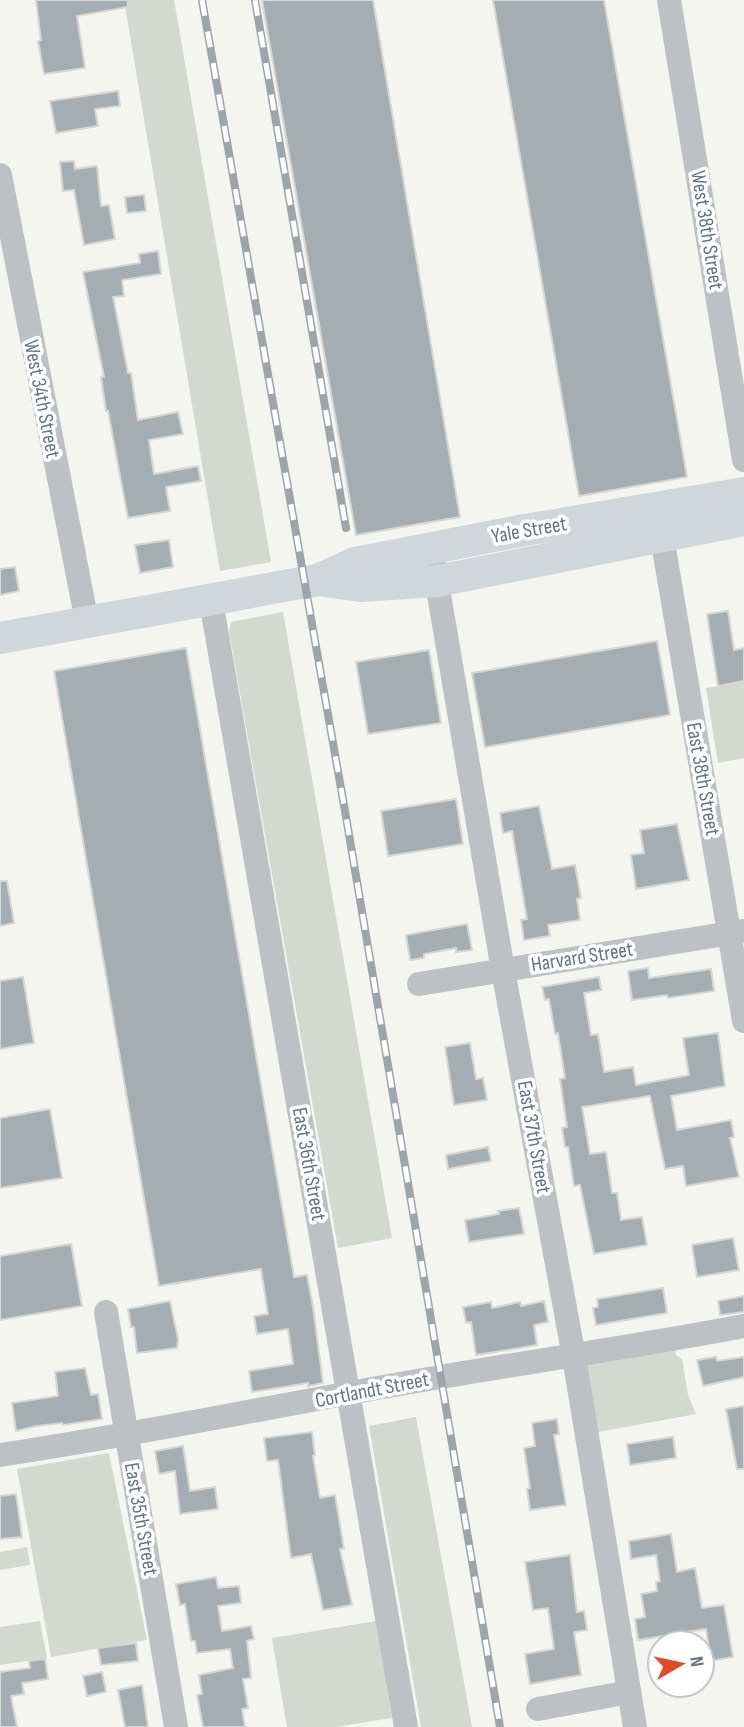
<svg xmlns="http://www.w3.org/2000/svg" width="744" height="1727" viewBox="0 0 744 1727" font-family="'Sofia Sans Condensed',sans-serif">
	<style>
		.green { fill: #d4d9d0 }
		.building { fill: #a4adb2; stroke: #d6d6d3; stroke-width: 2 }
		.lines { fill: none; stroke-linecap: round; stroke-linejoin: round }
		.minor { stroke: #bdc1c4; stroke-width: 24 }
		.major { stroke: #d1d6da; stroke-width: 32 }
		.rail-casing { stroke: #9ea5aa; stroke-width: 8 }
		.rail { stroke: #fff; stroke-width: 5; stroke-dasharray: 16; stroke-linecap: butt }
		.labels { text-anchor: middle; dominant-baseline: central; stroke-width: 7; stroke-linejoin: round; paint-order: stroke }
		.street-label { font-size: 21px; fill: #647581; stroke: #fff }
	</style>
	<rect width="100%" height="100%" fill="#f4f4f0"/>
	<path class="green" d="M124,0H174L271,562L220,571Z
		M283,612L392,1238L338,1248L229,631L231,622Z
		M744,682V758L718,763L706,688Z
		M675,1347L676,1355L682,1359L688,1395L696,1414L593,1433L587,1363Z
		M416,1417L472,1727H421L369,1426Z
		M109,1453L147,1640L51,1657L17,1469Z
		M27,1547L30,1565L0,1570V1552Z
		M40,1621L47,1658L0,1665V1627Z
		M376,1621L392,1718L336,1727H287L272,1638Z"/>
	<path class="building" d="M36,0H128V7L77,16L85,68L44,74L38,41L41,40Z
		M262,0H373L460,517L356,535Z
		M493,0H604L687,477L579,496Z
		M118,91L120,106L95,109L98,126L56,133L50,101Z
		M74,161L75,169L97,166L101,206L109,205L115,239L84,245L74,190L63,191L60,162Z
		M144,195L146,211L127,213L125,197Z
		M158,251L161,274L122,280L124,296L113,297L128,373H131L138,420L178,412L183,434L149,440L154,474L198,466L201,481L166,487L170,511L128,518L108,411H106L101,377H104L83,272L140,263L139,254Z
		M169,540L173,567L140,573L135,545Z
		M15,567L19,591L0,595V569Z
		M728,611L734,650L744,648V681L718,686L707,614Z
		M657,641L670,715L485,747L472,673Z
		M186,648L294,1277L307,1275L313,1307L323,1383L308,1386V1383L252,1392L249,1371L293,1364L288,1329L257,1334L254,1316L268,1314L261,1269L159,1286L54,671Z
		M429,650L441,723L368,734L356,662Z
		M456,799L463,844L388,856L381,811Z
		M539,806L552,869L575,865L581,898L577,899L580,920L548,925L550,936L524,940L521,920L527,919L512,831L503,833L500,813Z
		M677,824L689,880L636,889L631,855L644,853L640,830Z
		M0,881H7L14,923L0,926Z
		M467,924L472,950L456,952V948L424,954V958L410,960L406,935Z
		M648,968L649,978L711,969L714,991L668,998L667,995L632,1000L628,971Z
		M23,977L34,1043L0,1049V981Z
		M599,977L601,990L584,993L591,1035L598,1034L604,1072L633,1067L636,1085L689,1075L683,1038L718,1033L725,1086L671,1096L677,1130L731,1120L734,1137L730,1138L739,1177L686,1186L683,1166L665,1169L650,1096L582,1107L590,1154L606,1152L612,1193H617L621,1220L642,1217L647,1245L594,1254L580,1185L574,1186L568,1147H565L562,1128L567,1127L560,1079L565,1078L558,1033L555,1034L549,999L545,1000L542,987Z
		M470,1043L476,1079L483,1078L487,1100L454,1105L445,1047Z
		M50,1109L62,1178L0,1188V1118Z
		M488,1147L491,1161L448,1169L446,1155Z
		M519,1208L524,1234L469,1242L465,1220L499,1214L498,1211Z
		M733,1238L739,1270L697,1277L692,1245Z
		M71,1244L82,1306L0,1320V1256Z
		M663,1288L667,1313L596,1325L593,1308L598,1307L597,1299Z
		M744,1296V1312L720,1315L718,1301Z
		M170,1301L178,1339L177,1348L137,1353L134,1327H131L128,1309Z
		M544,1301L548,1322L534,1325L537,1345L476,1355L471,1322L466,1323L463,1307L491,1302L492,1308L520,1302L521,1306Z
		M716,1357L717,1361L744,1357V1377L703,1386L697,1360Z
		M85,1368L91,1395L98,1394L102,1419L63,1425L62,1423L36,1426L16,1431L12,1403L58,1396L55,1372Z
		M744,1406V1469H737L726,1409Z
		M557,1419L559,1434L554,1435L566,1505L530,1510L527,1489L530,1488L524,1448L535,1446L532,1423Z
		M312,1432L315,1455L313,1456L320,1498L335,1495L344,1549H340L352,1605L323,1610L311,1554L291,1558L278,1460L267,1461L264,1438Z
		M673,1437L676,1458L630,1465L627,1444Z
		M183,1446L190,1491L215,1487L218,1509L180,1514L175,1471L159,1474L155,1451Z
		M16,1494L22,1537L0,1539V1496Z
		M671,1534L677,1572L695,1568L702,1608L724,1605L733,1657L711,1661L706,1629L638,1640L635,1619L645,1617L641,1594L657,1591L656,1582L660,1581L656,1555L631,1559L629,1541Z
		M570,1555L577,1612L584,1611L587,1630L574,1632L581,1675L530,1684L525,1654L554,1649L548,1608L533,1610L525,1562Z
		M216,1577L218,1588L239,1586L241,1603L218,1606L222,1631L251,1626L254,1639L247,1641L251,1678L243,1679L248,1708L242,1709L245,1727H203L197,1695L202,1694L199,1675L233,1668L230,1649L197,1653L195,1641H191L185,1604L180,1605L176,1584Z
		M136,1643L138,1661L101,1665L98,1648Z
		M45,1659L48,1679L22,1683L24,1694L11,1696L17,1727H0V1672L30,1668L29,1661Z
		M102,1672L106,1692L87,1696L83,1676Z
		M142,1685L148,1727H125L118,1690Z"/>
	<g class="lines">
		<path class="minor" d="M669,0L744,460
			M0,175L87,622
			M662,537L744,1021
			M431,548L503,970L574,1357L635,1727
			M211,601L406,1727
			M419,984L743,931
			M106,1312L176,1727
			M0,1455C147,1433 293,1402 440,1377C541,1360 643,1345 744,1326
			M538,1709L629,1692"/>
		<path class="major" d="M317,580L360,586L437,581L744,520
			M0,638L317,580L355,563L525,530L744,493"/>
		<defs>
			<path id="rail" d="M202,0L345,811L500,1727
				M255,0L346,528"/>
		</defs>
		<use href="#rail" class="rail-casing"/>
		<use href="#rail" class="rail"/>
	</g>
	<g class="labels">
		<g class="street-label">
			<text transform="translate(707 230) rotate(81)">West 38th Street</text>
			<text transform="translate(42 399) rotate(79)">West 34th Street</text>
			<text transform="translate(529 530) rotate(-10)">Yale Street</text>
			<text transform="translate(703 779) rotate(80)">East 38th Street</text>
			<text transform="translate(582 957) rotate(-9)">Harvard Street</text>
			<text transform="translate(534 1137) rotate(80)">East 37th Street</text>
			<text transform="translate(309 1164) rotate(80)">East 36th Street</text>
			<text transform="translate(372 1390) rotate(-11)">Cortlandt Street</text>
			<text transform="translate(141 1519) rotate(80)">East 35th Street</text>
		</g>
	</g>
	<g transform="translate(681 1664) rotate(81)"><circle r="33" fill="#ffffff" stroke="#c1c8cd" stroke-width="2"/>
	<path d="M0-5L12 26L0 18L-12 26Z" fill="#de4b27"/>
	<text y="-10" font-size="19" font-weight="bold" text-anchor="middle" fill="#647581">N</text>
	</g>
</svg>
